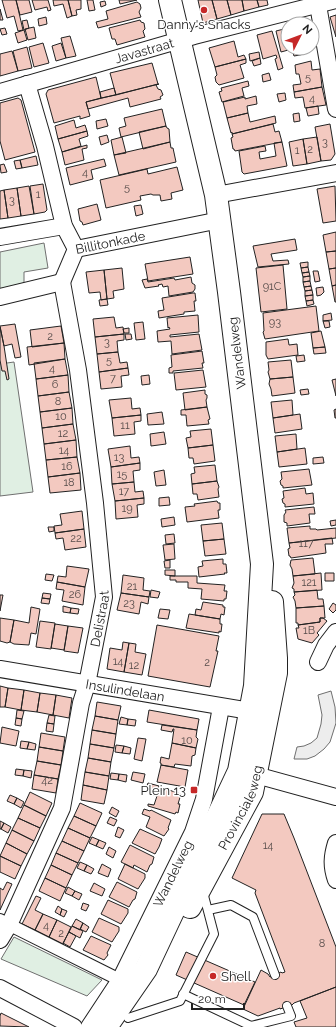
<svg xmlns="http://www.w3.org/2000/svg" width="336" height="1027" viewBox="0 0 336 1027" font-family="Raleway,sans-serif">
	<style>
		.green { fill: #e0efe3; stroke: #6f6f6f }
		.parking { fill: #ededed; stroke: #6f6f6f }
		.building { fill: #f3c9c0; stroke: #222 }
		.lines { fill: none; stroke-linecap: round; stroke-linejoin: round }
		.service-casing { stroke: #222; stroke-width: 10 }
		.pedestrian-casing { stroke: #222; stroke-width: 14 }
		.minor-casing { stroke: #222; stroke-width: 18 }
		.primary-casing { stroke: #222; stroke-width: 24 }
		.service { stroke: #fff; stroke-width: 8 }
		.pedestrian { stroke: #fff; stroke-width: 12 }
		.minor { stroke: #fff; stroke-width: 16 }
		.primary { stroke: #fff; stroke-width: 22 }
		.poi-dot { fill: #c62828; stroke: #fff; stroke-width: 1.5 }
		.labels { text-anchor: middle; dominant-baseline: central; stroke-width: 3; stroke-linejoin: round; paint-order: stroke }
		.number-label { font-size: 11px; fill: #564c4a }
		.poi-label { font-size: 13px; fill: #222; stroke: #fff }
		.street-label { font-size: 13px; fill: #222; stroke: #fff }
	</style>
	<rect width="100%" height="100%" fill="#fff"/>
	<path class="green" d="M44,243L48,268L24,272V283L0,289V252Z
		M14,362L33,492L0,496V364Z
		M14,937L102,980L87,996L1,959Z"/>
	<path class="parking" d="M331,691L335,707L336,723L330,742L324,749L315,756L307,759H294L297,747L304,746L311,743L317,738L321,724L322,715L318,695Z"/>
	<path class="building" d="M2,0H16L23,30L18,31L14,16L7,18Z
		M16,0H29L32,12L20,15Z
		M32,0H48L51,10L48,11L47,7L35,10Z
		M53,0H68L72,16L67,18L63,4L54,6Z
		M68,0H81V9L76,10L77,15L72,16Z
		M87,0H93L95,10L89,11Z
		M119,0H137L120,4Z
		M198,0H212L217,19L203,23Z
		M212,0H227L231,15L217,19Z
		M227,0H242L244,11L231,15Z
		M242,0H257L259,7L244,11Z
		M257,0H267L268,5L259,7Z
		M105,1L106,5L101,7L100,2Z
		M137,2L140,4L141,8L139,12L141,17L98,28L96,22L108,19L106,11Z
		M0,9L3,20H0Z
		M336,15V37L330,17Z
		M46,17L47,24L39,26L38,19Z
		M27,20L29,28L24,30L22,21Z
		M140,20L141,22L144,23L145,29L143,31L145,37L117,45L115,39H112L109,28Z
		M34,27L36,38L28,40L25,29Z
		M5,28L7,34L2,35L0,29Z
		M288,28V48H299L300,55L294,56L292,49L281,52L276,31Z
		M312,28L316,42L312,44Z
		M24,30L27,40L18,43L15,33Z
		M272,31L283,68L278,70L275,59L277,58L276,55L263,59L257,35Z
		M70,36L76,56L66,58L61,38Z
		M234,41L238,57L244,55L246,59L215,67L209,48Z
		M43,43L49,63L34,67L29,47Z
		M61,43L66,58L56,61L52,46Z
		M27,47L32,68L18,71L13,51Z
		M299,48H306L307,53L300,55Z
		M12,51L18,71L0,76V54Z
		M259,52L260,58L250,61L249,54Z
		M260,58L261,64L254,66L252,61Z
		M246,59V63L240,65L244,78L219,85L216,82L215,77L217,75L215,67Z
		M311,61L312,70L320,69L322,87L294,92L293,85L301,84L299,74H296L295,65Z
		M152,63L158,84L116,95L110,73Z
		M269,73L271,80L263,82L262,75Z
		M96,77L101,98L86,102L90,116L80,119V116L54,123L46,94L48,90Z
		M248,81L249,86L242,88L244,96L222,102L219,92L222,91L221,88Z
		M159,84L156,85L158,89L161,90L163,95L160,97L161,99L130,107L128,98L88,109L86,102Z
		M322,87L326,105L305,108L303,97L295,98L294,92Z
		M114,88L116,95L101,98L100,92Z
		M285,93L286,100L279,102L277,94Z
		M256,96L257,104L247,106L248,113L227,118L223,102L245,97V99Z
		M18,98L21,100L35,152L5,160L0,141V103Z
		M318,106L319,114L308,116L306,108Z
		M162,109L166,126L121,137L119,128L126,126L124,118Z
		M248,113L250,122L275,116L276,123L232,134V132L231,133L227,118Z
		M299,113L300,121L294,122L293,114Z
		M106,119L108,126L97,129L96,121Z
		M74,120L76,128L85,125L87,131L58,139L55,126Z
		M273,124L275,132L279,131L282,142L235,151L234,149H233L231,138L233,137L232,134Z
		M330,124L335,154L331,160L321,161L315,127Z
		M166,126L167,128L169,129L170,142L143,149L139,132Z
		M87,131L88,136L79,139L81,146L62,152L58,139Z
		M107,135L109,142L101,145L99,137Z
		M122,137L126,153L114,155L111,140Z
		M317,137L321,161L307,164L303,139Z
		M303,139L307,164L293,166L289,142Z
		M170,142L171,148H173L176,162L119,175L114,155Z
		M282,142L287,166L244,174L242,172L239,151L265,146L266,151L259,152L260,159L276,156L274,143Z
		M87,145V148L82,149L84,160L65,165L62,152Z
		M36,156L38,165L22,168L20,160Z
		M104,159L106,166L91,170L93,179L70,185L66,168Z
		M20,160L22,168L16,169L14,161Z
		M4,164L7,172L1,173L0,165Z
		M177,167L183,190L171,193L172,199L161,201L160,195H153L151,194L140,196L141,200L106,208L100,180L147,169L148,174Z
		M43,184L47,210L45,212L34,214L30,186Z
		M29,186L34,214L21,216L17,188Z
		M335,186L336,221L323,223L317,189Z
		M17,188L21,216L8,218L4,190Z
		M4,190L8,218L0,219V191Z
		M97,204L101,220L83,225L82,222L80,221L78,209Z
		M141,205L143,214L136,216L134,206Z
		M336,232V251L326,252L323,235Z
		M295,239L297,250L271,254L273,261L288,260L289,264L258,267L253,246Z
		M336,251V268L329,269L326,252Z
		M190,257L193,274L148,281L145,264Z
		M308,262V267L301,268L300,263Z
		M283,265L287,309L261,312L256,268Z
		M308,267L309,272L302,273L301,268Z
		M122,268L124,289L113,291L114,298L107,299L104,270Z
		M336,268V285L332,286L329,269Z
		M104,270L107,299L101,300L100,292L89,293L86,272Z
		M313,271H318L320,281L315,282Z
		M309,272L310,276L303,277L302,273Z
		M310,276V281L303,282V277Z
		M191,277L192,283L195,285V289L193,292L169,296L168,286L163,287L162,284L158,285L159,286L145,288L142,280L147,279L148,282L174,278L175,280Z
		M310,281L311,286L304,287L303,282Z
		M336,285V302H335L332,286Z
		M311,286L312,290L305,291L304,287Z
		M323,287L324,292L321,295L317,296L316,288Z
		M312,290L313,295L305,296V291Z
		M193,293H195L196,301H194L195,311L184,312V314L159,318L158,311L164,310L162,298Z
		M313,295V300L306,301L305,296Z
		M107,299L108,305L100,306L99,300Z
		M313,300L314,304L307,306L306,301Z
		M316,306L319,331L265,339L263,332L264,331L263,313Z
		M331,313L332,320L323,321V315Z
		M198,315L199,332L170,335V337L199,334L202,350L172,354L171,341L158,342L157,331L170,329L169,327L168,328L167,318Z
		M114,317L116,328L123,327L124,334L95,337L93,319Z
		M323,321H329L330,327L325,328Z
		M143,322L145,339L136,340L134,323Z
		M15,324L21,357L15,358L12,344L4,346L0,326Z
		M61,326L64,343L32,347L30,330Z
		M0,327L4,346L9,379L7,380L5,371H2L0,360Z
		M129,328V333H124L123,329Z
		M321,331L325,347L313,348L311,333Z
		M124,334V340L117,341L118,352L97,354L95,337Z
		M125,334H131L132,339L126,340Z
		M288,339L289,345L297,344L298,355L268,359L266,355V342Z
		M64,343L65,359L29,365L27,347Z
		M325,347L326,353L314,354L313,348Z
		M202,351L204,363H202L203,368L173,371V373H169V368L172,367L171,355Z
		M118,352L120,363L127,362L128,368L99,372L97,354Z
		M304,355L305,361L297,362L296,356Z
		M65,359L68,375L36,379L34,363Z
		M291,360L293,377L270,379L268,372L269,370L268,362Z
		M128,368L129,375L121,376L122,387L101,389L99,372Z
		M203,370L206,387L176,390L174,373Z
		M68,375L69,392L38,396L36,379Z
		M149,375L150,384L142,385L141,376Z
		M293,377L295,393L272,396L271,389L269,384L270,379Z
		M336,379V396L332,380Z
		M308,389L309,394L301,395L300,390Z
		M205,390V394L207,395V398L206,400L207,407L185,410L183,393Z
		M69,392L72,408L40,412L38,396Z
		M131,398L132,409L140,408L141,415L112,418L109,400Z
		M292,400L293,415L273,418L271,402Z
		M207,407L210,419L208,420L209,424L187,426L186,415H181V410Z
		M72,408L73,424L42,428L40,412Z
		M336,409V418H335L334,410Z
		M162,412L164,424L148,425L147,414Z
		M300,414L302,429L275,433L273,418Z
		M141,415V421L134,422L135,434L114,436L112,418Z
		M73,424L76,440L44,444L42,428Z
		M211,429L213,445L188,448L186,438L191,437L190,431Z
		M164,432L166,444L151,446L150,434Z
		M296,434L297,449L277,452L275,436Z
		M76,440L77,457L46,460L44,444Z
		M213,445L215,461L194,464L193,458H189L188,448Z
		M130,446L131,458L139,457L140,463L111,467L108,449Z
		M305,448L307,464L279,467L277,452Z
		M77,457L80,473L48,477L46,460Z
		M323,457L324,463L313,464V458Z
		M140,463V470L133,471L134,482L112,484L111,467Z
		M215,465L217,481L192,484L191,474L195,473L194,467Z
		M309,469L312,485L283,488V486L281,485L280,481L282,479L281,472Z
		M164,470L166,485L156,486L154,472Z
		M80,473L81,490L50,493L48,477Z
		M217,481L219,487L218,489L219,497L198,500L197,494H193L192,484Z
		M134,482L135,492L143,491L144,498L115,501L112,484Z
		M305,488L306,494L313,493L314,504L285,507V504L283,503L282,499L284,498L283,491Z
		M169,497L170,505L159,506V498Z
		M144,498V504L137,505L138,517L116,519L115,501Z
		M217,501L218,503H220V510H218L219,518L187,522L185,507L195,506L194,504Z
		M314,507L315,514H309L310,523L287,526V523L284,522V515L286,512L285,510Z
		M82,511L84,529L55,533L54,526L62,525L60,514Z
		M174,517L175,525L162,527L161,519Z
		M336,520V525L331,526L330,521Z
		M222,523L224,539L203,541L201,525Z
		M310,526V529H316L317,530L336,528V538L289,543L287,528Z
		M48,527H54V531L49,532Z
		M84,529L86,547L65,550L63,538L56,539L55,533Z
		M174,534L175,543L166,544L165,535Z
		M332,538L333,544H325L326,553L291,558L290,556H289L288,549L290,548L289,543Z
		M224,539L226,554L205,556L203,541Z
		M174,544L175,559L165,560L163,545Z
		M313,558L315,574L293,576L292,569L290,565L291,560Z
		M223,559V564H226L227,573H224L225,574L199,577L198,567L203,566L202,561Z
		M170,560V568H165L164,561Z
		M67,566L89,569L85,587L57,582L58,576L66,577Z
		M165,570H175V576L165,575Z
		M321,573L322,590L294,592V589L292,588L294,583L293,576Z
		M325,573H334V581H325Z
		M46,574L54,575L52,581L45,580Z
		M123,575L144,578L143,590L150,591L149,597L121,593Z
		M170,576H197V583L225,585L224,591H227L226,599H224V601L201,599L202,589L188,588V582H176V580H170Z
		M57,582L85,587L83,605L62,601L64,590L56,589Z
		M151,590L160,592L158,598L150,597Z
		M317,590L318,599H323L324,606L296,608L295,601L293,597L295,595L294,592Z
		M43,593L51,594L50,599L42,598Z
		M121,593L149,597L148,604L141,602L139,614L117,610Z
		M0,595H3L0,611Z
		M42,598L50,599L49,604L41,603Z
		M203,602L223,605V607H225L224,615L221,614L220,619L195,615L196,609L201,610Z
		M333,603L336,605V610L333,613L329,609Z
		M63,606L71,608L70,613L63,612Z
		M324,606L325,618H320V622L298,625V623H296V608Z
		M31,607L40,609L36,634L31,633L29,645L14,644L10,642L14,620L29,623Z
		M71,608L79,609L78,614L70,613Z
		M160,609L170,610L168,619L158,618Z
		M189,614L220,619V624H222L221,632L219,631V633L186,628Z
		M0,618L14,620L10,642L7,643L0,641Z
		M320,618H323L327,621L317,633L319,635L312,643L298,639L296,628H299L298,625L320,622Z
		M40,621L55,623L51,649L36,647Z
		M55,624L68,626L64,650L51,648Z
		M157,625L219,636L216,651H218L210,687L148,676Z
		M68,626L83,628L78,653L64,651Z
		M123,642L129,643L124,672L107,669L110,648L122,650Z
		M129,643L136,644L135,652L146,654L142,675L124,672Z
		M0,686L8,688L5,707H0Z
		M8,688L24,690L21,710L5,707Z
		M24,690L40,693L37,712L21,710Z
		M40,693L56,695L53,715L37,712Z
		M56,695L72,698L69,718L53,715Z
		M97,702L121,706L118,720L95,716Z
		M17,710L24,711L22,719L16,718Z
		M149,710L199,719L197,730L147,722Z
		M49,715L55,716L54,724L47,723Z
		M95,716L118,720L116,734L92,730Z
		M121,717L128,719L127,725L119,724Z
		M16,718L22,719L21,726L15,725Z
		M128,719L136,720L135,726L127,725Z
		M47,723L54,724L53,732L46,731Z
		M162,725L197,730L196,737L198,739L196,748L172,743L174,729H173L172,732L161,730Z
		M2,727L19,731L16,746L0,743Z
		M92,730L116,734L114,748L90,744Z
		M41,733L65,737L63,751L39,747Z
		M138,738L146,739L142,761L134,759Z
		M21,741L29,742L27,749L20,748Z
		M29,742L36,744L35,750L27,749Z
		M172,743L196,748L195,755L192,756L191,766L175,764L174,767L161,765V763H160L161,757L169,759Z
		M90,744L114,748L111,762L88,758Z
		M116,745L124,746L122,753L115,752Z
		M124,746L131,748L130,754L122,753Z
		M39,747L63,751L61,765L37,761Z
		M88,758L111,762L109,776L85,772Z
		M37,761L61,765L58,779L34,775Z
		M161,765L188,770L185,787L157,782Z
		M16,769L24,770L23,776L15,775Z
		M24,770L32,771L31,778L23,776Z
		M85,772L109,776L107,790L83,785Z
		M133,772L145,774L143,783L131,780Z
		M111,773L119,774L118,780L110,779Z
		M119,774L127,775L126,782L118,780Z
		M34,775L58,779L56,793L32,789Z
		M148,783L159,786L158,789L165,791L166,789L181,794L178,804H180L178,813L176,812L175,814L148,806V804L154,805L157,796L149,794L150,789L146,788Z
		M83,785L107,790L104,804L81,800Z
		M30,792L52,803L46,816L24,805Z
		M10,795L17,798L14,804L7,801Z
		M17,798L24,802L21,808L14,804Z
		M80,803L102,813L96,826L74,816Z
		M24,805L46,816L40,828L18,818Z
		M112,807L119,811L116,817L109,813Z
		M144,809L150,811L151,810L171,820L168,828L169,829L164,836L146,827L150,817L142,814Z
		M262,814H284L294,838L336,947V987L294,1003L292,1005L280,1009V1008L258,1016L243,1009L261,970L268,974L270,977L281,972L282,973L285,972L255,893L256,890L232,878Z
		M74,816L96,826L90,838L68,828Z
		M110,817L117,820L114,826L107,823Z
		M18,818L40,828L34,841L12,830Z
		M0,821L4,823L1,829H0Z
		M4,823L11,827L8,833L1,829Z
		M118,827L124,830L120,838L115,836Z
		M68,828L90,838L84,851L62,841Z
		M140,829L162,839L159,847L155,854L132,843Z
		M12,830L34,841L27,854L6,843Z
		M92,837L99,840L96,846L89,843Z
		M99,840L106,843L103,849L96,846Z
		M62,841L84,851L78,863L56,853Z
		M6,843L27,854L21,866L0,856Z
		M130,845L154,857L152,864L150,865L147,872L134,865L133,868L121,862Z
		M109,847L116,851L113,858L106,854Z
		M56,853L78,863L72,875L51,865Z
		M0,856L21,866L15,879L0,872Z
		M80,862L87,865L84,871L77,868Z
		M102,864L111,869L108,877L98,873Z
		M125,864L145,874V878L138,889L118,879Z
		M51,865L72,875L66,888L45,878Z
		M87,865L94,869L91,874L84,871Z
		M45,878L66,888L60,901L39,891Z
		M7,882L12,884L0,910V888L3,890Z
		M117,882L137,892L135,899L133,900L129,907L109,897Z
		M94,883L105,889L102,896L90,891Z
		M68,887L75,891L72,896L65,893Z
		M75,891L82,894L79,900L72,896Z
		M36,896L41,898L35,910L43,914L35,930L22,924Z
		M108,900L128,909V913L121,924L101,914Z
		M83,903L89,905L86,911L81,909Z
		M58,906L62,909L60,915L55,912Z
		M62,909L67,911L64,917L60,915Z
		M43,914L57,920L49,937L35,930Z
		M99,918L119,927V931L112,942L92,932Z
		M76,919L83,923L80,930L72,926Z
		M57,920L71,927L63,944L49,937Z
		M83,923L89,927L86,932L80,929Z
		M72,926L83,931L80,938L69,932Z
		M69,932L76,936L70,947L63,943Z
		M91,936L111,945L107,953L108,955L104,960L83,950Z
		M186,952L255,982L244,1005L176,975Z
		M336,987V1027H296L294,1022L307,1018L300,1001Z
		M1,1013L29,1027L0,1026V1016Z"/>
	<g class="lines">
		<defs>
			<path id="service" d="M208,910L231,905L253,917L275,975
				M183,994L251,1026L291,1016L287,1006
				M128,1018L180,1001L214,934L203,892"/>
			<path id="pedestrian" d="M0,920L120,980"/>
			<g id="minor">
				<path d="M318,5L336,109"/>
				<path d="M27,84L45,146L64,226L76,249"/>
				<path id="s1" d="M0,92L194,36L336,0"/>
				<path d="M216,195L336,173"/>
				<path d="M0,237L64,226"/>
				<path id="s2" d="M76,249L220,220"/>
				<path d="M62,282L76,249"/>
				<path d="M0,297L62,282"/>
				<path d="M318,662L326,645L336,632"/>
				<path id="s3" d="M0,669L250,711"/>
				<path d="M245,772L336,797"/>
				<path d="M336,843C332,856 331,866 336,880"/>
				<path id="s4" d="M0,940L9,925L62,808L81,703L87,684L104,597L95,503L78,370L62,282"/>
				<path d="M0,988L74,1027"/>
				<path id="s5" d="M89,1027L120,980L193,832L204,799L221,707"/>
			</g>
			<g id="primary">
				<path id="s6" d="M190,907L252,792L276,673V658L272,602"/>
				<path d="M106,1027L146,969L239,771L255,686L262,564L229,292L216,195L170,0"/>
			</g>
		</defs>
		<use href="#service" class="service-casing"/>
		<use href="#pedestrian" class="pedestrian-casing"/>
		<use href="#minor" class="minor-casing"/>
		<use href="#primary" class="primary-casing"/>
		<use href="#service" class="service"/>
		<use href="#pedestrian" class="pedestrian"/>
		<use href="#minor" class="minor"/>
		<use href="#primary" class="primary"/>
	</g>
	<g class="poi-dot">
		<circle cx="204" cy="10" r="4"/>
		<rect x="190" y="786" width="8" height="8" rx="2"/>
		<circle cx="213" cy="976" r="4"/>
	</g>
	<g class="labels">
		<g class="number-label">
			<text x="308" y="77">5</text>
			<text x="312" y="98">4</text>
			<text x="325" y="142">3</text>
			<text x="310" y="149">2</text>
			<text x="297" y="150">1</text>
			<text x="85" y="172">4</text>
			<text x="127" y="187">5</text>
			<text x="38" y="194">1</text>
			<text x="12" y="200">3</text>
			<text x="272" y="286">91C</text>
			<text x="275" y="322">93</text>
			<text x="50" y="336">2</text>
			<text x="107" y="342">3</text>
			<text x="109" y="360">5</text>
			<text x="52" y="368">4</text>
			<text x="113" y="378">7</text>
			<text x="55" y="384">6</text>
			<text x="58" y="401">8</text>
			<text x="61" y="416">10</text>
			<text x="125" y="425">11</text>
			<text x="63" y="433">12</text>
			<text x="64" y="450">14</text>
			<text x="119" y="457">13</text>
			<text x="67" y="466">16</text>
			<text x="122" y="474">15</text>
			<text x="69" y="482">18</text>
			<text x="124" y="491">17</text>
			<text x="127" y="508">19</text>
			<text x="76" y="538">22</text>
			<text x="306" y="543">117</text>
			<text x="309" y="582">121</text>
			<text x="132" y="586">21</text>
			<text x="75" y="594">26</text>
			<text x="129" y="603">23</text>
			<text x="309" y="630">1B</text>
			<text x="118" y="661">14</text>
			<text x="207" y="662">2</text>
			<text x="134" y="665">12</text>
			<text x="187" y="740">10</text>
			<text x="47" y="780">42</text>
			<text x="268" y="845">14</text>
			<text x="46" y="925">4</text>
			<text x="61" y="933">2</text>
			<text x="322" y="943">8</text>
		</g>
		<g class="poi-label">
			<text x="204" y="24">Danny's Snacks</text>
			<text x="186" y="790" text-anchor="end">Plein 13</text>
			<text x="221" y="976" text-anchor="start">Shell</text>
		</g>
		<g class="street-label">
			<text stroke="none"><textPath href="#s1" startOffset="150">Javastraat</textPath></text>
			<text stroke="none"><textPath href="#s2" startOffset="35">Billitonkade</textPath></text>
			<text transform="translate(237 353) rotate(-97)">Wandelweg</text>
			<text stroke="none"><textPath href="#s4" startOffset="339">Delistraat</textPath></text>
			<text stroke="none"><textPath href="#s3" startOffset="127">Insulindelaan</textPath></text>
			<text stroke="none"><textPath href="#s6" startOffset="112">Provincialeweg</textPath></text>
			<text stroke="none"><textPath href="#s5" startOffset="175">Wandelweg</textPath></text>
		</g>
	</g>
	<g transform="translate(300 36) rotate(48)"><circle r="19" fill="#ffffff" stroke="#a7a7a7"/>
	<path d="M0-3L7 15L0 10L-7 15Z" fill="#c62828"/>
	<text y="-6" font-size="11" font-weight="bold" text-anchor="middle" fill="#222222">N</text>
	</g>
	<path d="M192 1003v6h52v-6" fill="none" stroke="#222222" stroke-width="2"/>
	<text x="198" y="1003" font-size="12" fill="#222222" stroke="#ffffff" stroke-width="3" paint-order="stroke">20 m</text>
</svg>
